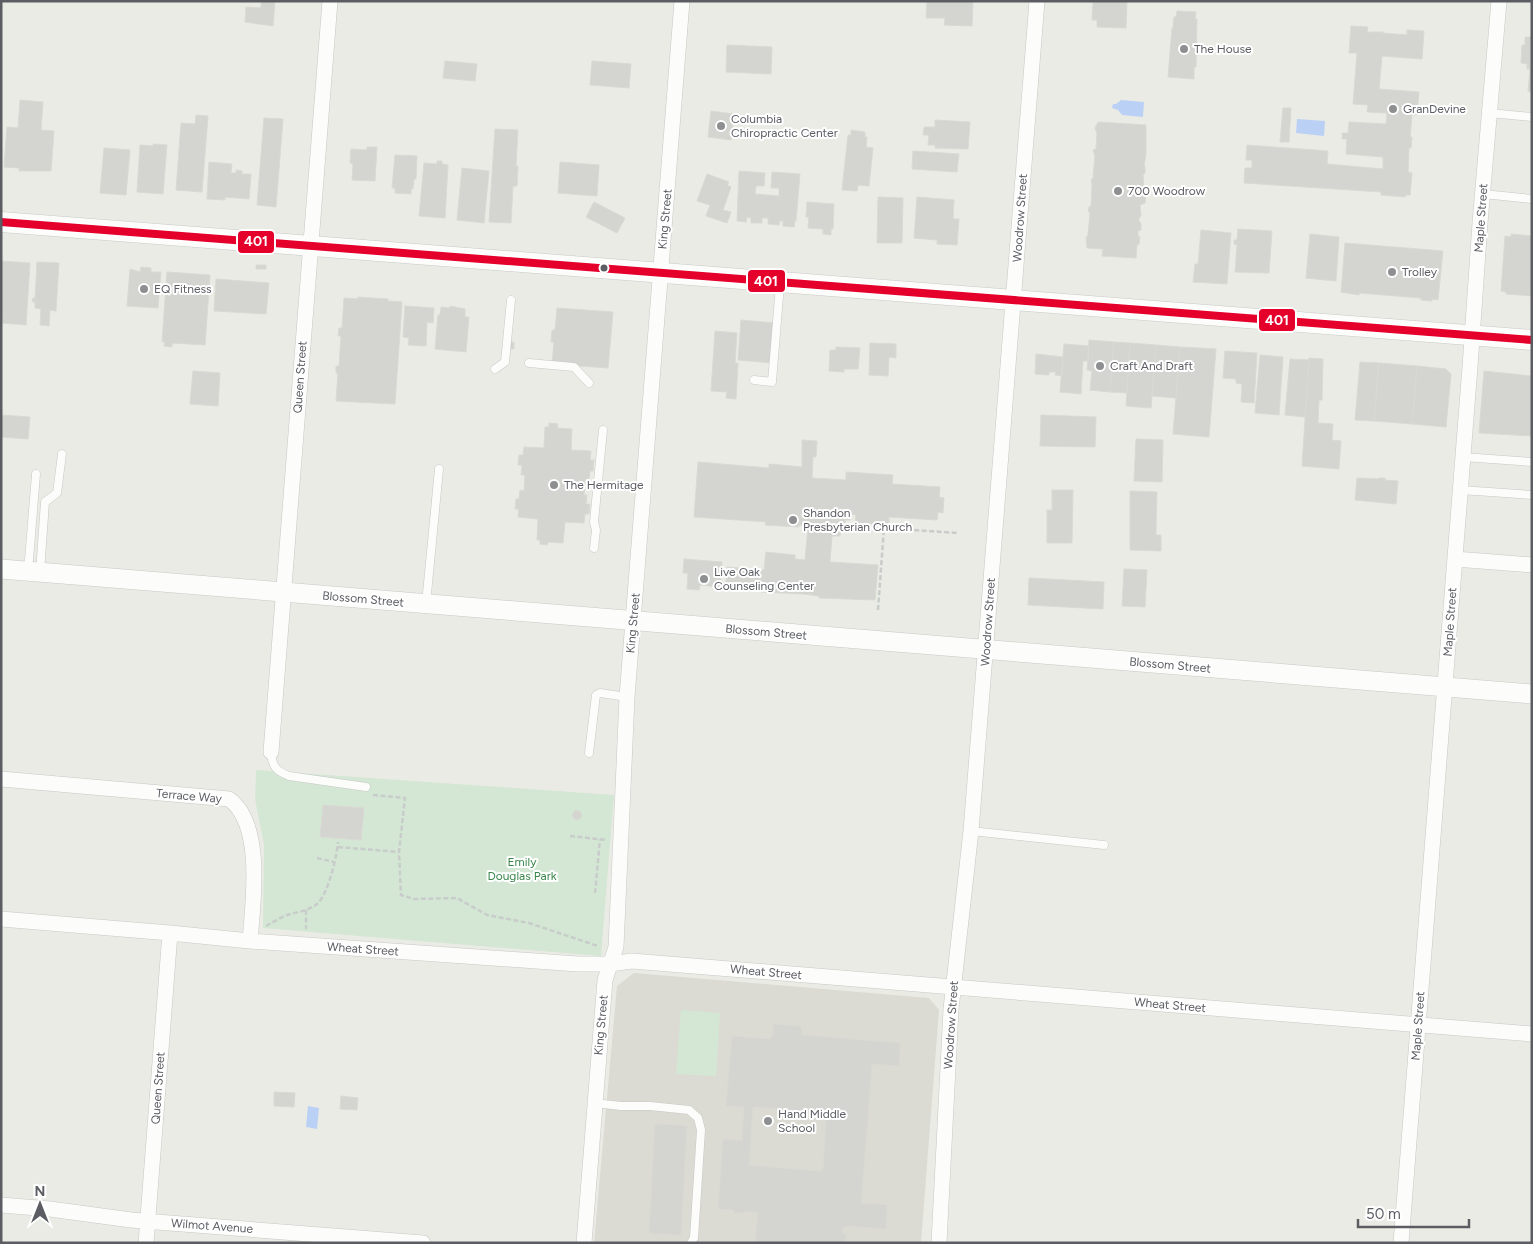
<svg xmlns="http://www.w3.org/2000/svg" width="1533" height="1244" viewBox="0 0 1533 1244" font-family="Figtree,sans-serif">
	<style>
		.education { fill: #dbdbd3 }
		.green { fill: #d3e7d4 }
		.water { fill: #bad1f5 }
		.building { fill: #d4d4d0; stroke: #dadad4; fill-rule: evenodd }
		.lines { fill: none; stroke-linecap: round; stroke-linejoin: round }
		.service-casing { stroke: #c7c8c6; stroke-width: 9 }
		.minor-casing { stroke: #c7c8c6; stroke-width: 16 }
		.tertiary-casing { stroke: #c7c8c6; stroke-width: 20 }
		.secondary-casing { stroke: #c8c8c7; stroke-width: 21 }
		.path { stroke: #c8ccca; stroke-width: 2.5; stroke-dasharray: 5 2.5; stroke-linecap: butt }
		.service { stroke: #fcfcfb; stroke-width: 8 }
		.minor { stroke: #fcfcfb; stroke-width: 15 }
		.tertiary { stroke: #fcfcfb; stroke-width: 19 }
		.secondary { stroke: #fcfcfb; stroke-width: 20 }
		.bus-1-casing { stroke: #fff; stroke-width: 11 }
		.bus-1 { stroke: #e4002b; stroke-width: 8 }
		.poi-dot { fill: #8d8f90; stroke: #fff; stroke-width: 2 }
		.bus-dot { fill: #5b5d63; stroke: #fff; stroke-width: 2 }
		.labels { text-anchor: middle; dominant-baseline: central; stroke-width: 4; stroke-linejoin: round; paint-order: stroke }
		.poi-label { font-size: 12px; fill: #5b5d63; stroke: #fff; text-anchor: start }
		.street-label { font-size: 12px; fill: #5b5d63; stroke: #fff }
		.park-label { font-size: 12px; fill: #39854a; stroke: #fff }
		.line-badge { stroke: #fff; stroke-width: 2 }
		.badge-label { font-size: 14px; text-anchor: middle; font-weight: bold; fill: #fff }
	</style>
	<rect width="100%" height="100%" fill="#ebebe5"/>
	<path class="education" d="M634,973L929,998L939,1010L921,1243H594L617,986Z"/>
	<path class="green" d="M256,770L614,795L601,956L263,928L264,845L255,799Z
		M681,1010L720,1013L716,1076L676,1074Z"/>
	<path class="water" d="M1121,100L1144,102L1143,117L1122,115L1118,110L1112,108L1113,104H1116Z
		M1297,119L1325,121L1324,136L1296,133Z
		M308,1106L319,1108L317,1129L306,1127Z"/>
	<path class="building" d="M261,1H275L273,26L245,22L246,7L261,8Z
		M927,1H973L972,26L944,25L945,18H926Z
		M1093,1H1127L1126,28L1097,27V20H1092Z
		M1177,11L1196,12L1195,19H1197L1196,67H1194V79L1168,77L1172,28H1173L1174,17H1176Z
		M1351,26L1368,27L1367,32H1383V33L1407,35V30L1424,31L1422,59L1382,56L1379,89L1419,92L1417,115H1412L1410,137H1412L1411,148H1409L1408,172L1412,173L1410,195H1406L1405,197L1381,195V192L1244,183L1245,168H1252V160H1246L1247,145L1328,151L1327,164L1383,169V157L1346,154L1347,139H1342V133H1348L1349,122L1386,124L1387,113L1367,112L1368,105L1353,104L1357,53H1349Z
		M1525,37H1532V92L1528,91L1530,69H1527V64L1521,63L1522,45H1525Z
		M727,45L772,47L771,74L726,72Z
		M445,61L477,64L475,81L443,78Z
		M592,61L631,64L629,88L590,85Z
		M20,100L43,102L41,130L54,131L51,171H19V168L4,167L7,127L18,128Z
		M1283,108H1291L1289,142H1280Z
		M711,111L734,114L731,140L708,137Z
		M196,115L208,116L202,192L176,190L181,123L195,124Z
		M264,118L283,119L276,207L257,205Z
		M935,120L970,122L968,149L935,148V145H928L929,135H923L924,127H935Z
		M1098,122L1146,125V154L1144,166L1145,167V173L1143,175L1144,187L1142,188L1146,192L1145,203L1140,205L1141,216L1139,218V221L1141,223V230L1138,231V236L1140,237L1139,244L1137,245L1136,258L1102,256L1103,249L1087,248L1086,238L1088,235L1090,213L1088,211L1089,207L1091,206L1092,185L1091,180L1093,178L1095,156L1093,150L1096,149L1097,134L1095,128Z
		M495,129L518,130L516,166H518L517,186H513L511,223L489,222Z
		M851,130L865,132V137H867L866,147L873,148L869,186L858,185L857,191L842,190L848,135H851Z
		M153,144L167,145L163,194L137,192L140,145L153,146Z
		M367,147H377L375,181L352,180L353,164L350,163L351,149L367,150Z
		M104,148L130,150L126,195L100,193Z
		M913,151L959,154L957,172L912,169Z
		M395,155L417,156L416,179H414L413,189H411V194L395,193V188H392Z
		M437,161H442V164L448,165L445,218L419,216L424,163L437,164Z
		M209,162L232,164L231,173H236V170L242,171V174H251L249,199L225,197V200L207,199Z
		M560,162L599,165L597,196L558,193Z
		M462,168L489,171L484,223L457,220Z
		M739,171L765,173L764,186H756L755,194L779,196V188H771L772,172L800,174L796,221L795,220L794,227L783,226V221H780L779,225L768,224V218H762V223H751V218L747,217L746,222L737,221Z
		M707,174L729,182L727,185L731,187L723,210L731,212L727,223L706,216L710,205L697,201Z
		M878,197L903,198L902,243H877Z
		M917,197L954,200L953,219H959L957,245L937,244V240L914,238Z
		M594,202L625,218L617,233L586,217Z
		M807,202L834,204L833,229H831V235L823,234V229L808,228L809,217H806Z
		M1238,229L1272,231L1269,273L1235,272L1237,245L1234,244V240H1237Z
		M1201,230L1231,233L1227,284L1193,282L1195,264H1198Z
		M1310,234L1339,237L1336,281L1306,278Z
		M1511,234L1532,236V296L1506,294V292L1501,291L1505,236L1511,237Z
		M1345,243L1443,251L1438,300L1432,299V301L1421,300V298L1359,293V295L1341,292Z
		M1,261L30,263L26,325L2,323Z
		M37,262L59,263L56,311L50,310L49,326L40,325L41,309L35,308V302H32L33,298H35Z
		M256,265H266V269H256Z
		M141,267L151,268V272H161L158,308L127,306L130,269L140,272Z
		M167,272L210,275L205,345L172,343V347L164,346L165,342H162Z
		M216,279L269,283L266,314L214,311Z
		M358,297L388,299V301L402,302L395,404L336,401L338,373H336V366H339L341,336H338L339,328H342L344,298L358,299Z
		M405,306L434,308L433,323L427,322L426,346L408,345L409,338L403,337Z
		M450,306L465,309V317H469L466,352L435,349L438,315H440L441,307L450,308Z
		M557,308L613,312L608,368L552,364L554,342H551L552,330H555Z
		M741,320L775,323L772,363L738,360Z
		M715,331L737,333L735,363H738L736,399L726,398L727,392L711,391Z
		M1089,340L1114,342L1110,392L1090,390L1092,371L1087,370Z
		M508,342H514V349H508Z
		M1114,342L1130,343L1127,393L1110,392Z
		M870,343L896,344V358L889,357L888,376L869,375Z
		M1130,343L1156,345L1151,408L1126,406Z
		M1064,344L1089,346L1088,361H1083L1081,394L1060,392Z
		M1156,345L1180,347L1176,398L1152,396Z
		M836,347L860,348L858,369H844V372L829,371L830,350H836Z
		M1180,347L1216,349L1209,437L1173,434Z
		M1225,351L1257,353L1254,403L1241,402L1242,384L1236,383V379L1223,378Z
		M1036,354L1063,357L1062,376L1055,375L1056,372H1049V375L1035,374Z
		M1260,355L1283,357L1279,415L1255,413Z
		M1309,358L1323,359L1322,400H1319L1318,423L1333,424L1332,440L1341,441L1339,469L1302,466Z
		M1290,359L1309,360L1305,417L1285,415Z
		M1360,362L1379,363L1374,421L1355,420Z
		M1379,363L1417,366L1412,424L1374,421Z
		M1417,366L1446,369L1451,374L1446,427L1412,424Z
		M193,371L220,373L218,406L190,404Z
		M1484,371L1532,376V436L1479,433Z
		M1,415L30,417L28,439L1,437Z
		M1041,415L1096,417L1095,447L1040,446Z
		M549,423L558,424L557,428L572,429L571,450L591,451L590,460H594L593,471H590L589,480H585L584,495H587L586,504H590L589,514H585L584,523L565,522L563,543L548,542L547,545L540,544V540H537L538,519L518,517L519,509H515L516,499H519L520,490L524,491L525,475H521L522,465H518L519,455H523L524,447L544,448L545,427H549Z
		M1136,439L1163,440L1162,482L1134,481Z
		M802,440L817,441L816,457H813L812,478L846,480V472L893,475L892,484L940,487L939,497L944,498L943,513L938,512L937,520L889,517V525L855,523L856,515L850,514V520H845V525H841L840,536H832L830,562L878,565L875,600L819,598V596L803,594L761,592V590L732,588V584L726,583L727,567L764,570L766,552L795,555V559L805,560L808,526L799,525V527L765,525L766,522L694,517L698,462L769,468V464L802,467Z
		M1357,478L1379,479V478H1385V480L1398,481L1396,504L1355,500Z
		M1052,490H1073L1072,543H1047V510H1052Z
		M1130,491L1157,492L1156,535H1161V551L1130,550Z
		M684,559L722,562L720,587L700,585L699,590L687,589L688,573H683Z
		M1124,569L1147,570L1145,607L1122,606Z
		M1029,578L1104,582L1103,609L1028,605Z
		M323,805L364,808L361,840L320,837Z
		M572.5 815a4.5 4.5 0 1 1 9 0a4.5 4.5 0 1 1-9 0Z
		M774,1024L802,1027L801,1035L900,1043L899,1066L872,1064L861,1203L887,1205L886,1229L849,1226V1227H843L842,1233L846,1235L845,1243H755L758,1213L744,1211V1213H733L734,1210L718,1209L723,1139L742,1141L744,1107L726,1106L732,1036L770,1039L771,1036H773ZM753,1107L828,1113L827,1121H826L823,1170L820,1171L749,1165Z
		M274,1092L295,1093L294,1107L274,1106Z
		M341,1096L358,1098L357,1110L340,1109Z
		M655,1124L687,1126L681,1235L649,1233Z"/>
	<g class="lines">
		<defs>
			<path id="service" d="M1490,113L1532,117
				M1483,194L1532,199
				M529,363L574,367L589,383
				M495,369L505,362L511,300
				M754,380L772,382L780,284
				M1463,457L1532,462
				M1461,490L1532,495
				M594,548L596,530L594,522L603,430
				M26,570L29,560L36,474
				M40,572L45,502L57,493L62,454
				M426,604L439,469
				M271,752C272,766 276,771 289,776L366,787
				M589,753L596,695L600,693L627,697
				M971,831L1104,845
				M594,1103L621,1106H650L689,1110L698,1118L701,1130L694,1238L691,1243"/>
			<path id="minor" d="M1455,559L1532,565
				M271,752L330,1
				M1,779L229,799C264,824 253,903 250,941
				M1,919L170,933L250,941L578,964H610L632,961L1532,1034
				M1,1205L50,1209L131,1220L423,1243
				M146,1243L170,933
				M584,1243L605,980L616,947L627,697L682,1
				M939,1243L951,1009L971,831L1037,1
				M1401,1243L1470,367L1480,223L1499,1"/>
			<path id="tertiary" d="M1,569L1532,694"/>
			<path id="secondary" d="M1,222L1532,340"/>
		</defs>
		<use href="#service" class="service-casing"/>
		<use href="#minor" class="minor-casing"/>
		<use href="#tertiary" class="tertiary-casing"/>
		<use href="#secondary" class="secondary-casing"/>
		<path class="path" d="M878,610L884,528L958,533
			M373,795L405,798L399,852L401,895L414,899L457,898L487,915L529,923L598,946
			M570,836L607,840
			M338,847L399,852
			M317,858L334,862
			M595,893L600,839
			M306,910V929
			M266,926C273,922 280,918 287,915C297,912 308,911 317,904C328,895 337,856 338,842"/>
		<use href="#service" class="service"/>
		<use href="#minor" class="minor"/>
		<use href="#tertiary" class="tertiary"/>
		<use href="#secondary" class="secondary"/>
		<defs>
			<path id="bus-1" d="M1,222L1532,340"/>
		</defs>
		<use href="#bus-1" class="bus-1-casing"/>
		<use href="#bus-1" class="bus-1"/>
	</g>
	<g class="poi-dot">
		<circle cx="1184" cy="49" r="5"/>
		<circle cx="1393" cy="109" r="5"/>
		<circle cx="721" cy="126" r="5"/>
		<circle cx="1118" cy="191" r="5"/>
		<circle cx="1392" cy="272" r="5"/>
		<circle cx="144" cy="289" r="5"/>
		<circle cx="1100" cy="366" r="5"/>
		<circle cx="554" cy="485" r="5"/>
		<circle cx="793" cy="520" r="5"/>
		<circle cx="704" cy="579" r="5"/>
		<circle cx="768" cy="1121" r="5"/>
	</g>
	<circle class="bus-dot" cx="604" cy="268" r="4.5"/>
	<g class="labels">
		<g class="poi-label">
			<text x="1194" y="49">The House</text>
			<text x="1403" y="109">GranDevine</text>
			<text x="731" y="119">Columbia<tspan x="731" dy="14">Chiropractic Center</tspan></text>
			<text x="1128" y="191">700 Woodrow</text>
			<text x="1402" y="272">Trolley</text>
			<text x="154" y="289">EQ Fitness</text>
			<text x="1110" y="366">Craft And Draft</text>
			<text x="564" y="485">The Hermitage</text>
			<text x="803" y="513">Shandon<tspan x="803" dy="14">Presbyterian Church</tspan></text>
			<text x="714" y="572">Live Oak<tspan x="714" dy="14">Counseling Center</tspan></text>
			<text x="778" y="1114">Hand Middle<tspan x="778" dy="14">School</tspan></text>
		</g>
		<g class="street-label">
			<text transform="translate(1020 218) rotate(-86)">Woodrow Street</text>
			<text transform="translate(1481 218) rotate(-86)">Maple Street</text>
			<text transform="translate(665 219) rotate(-85)">King Street</text>
			<text transform="translate(300 377) rotate(-86)">Queen Street</text>
			<text transform="translate(363 599) rotate(5)">Blossom Street</text>
			<text transform="translate(988 622) rotate(-86)">Woodrow Street</text>
			<text transform="translate(1450 622) rotate(-86)">Maple Street</text>
			<text transform="translate(633 623) rotate(-85)">King Street</text>
			<text transform="translate(766 632) rotate(5)">Blossom Street</text>
			<text transform="translate(1170 665) rotate(5)">Blossom Street</text>
			<text transform="translate(189 796) rotate(5)">Terrace Way</text>
			<text transform="translate(363 949) rotate(4)">Wheat Street</text>
			<text transform="translate(766 972) rotate(5)">Wheat Street</text>
			<text transform="translate(1170 1005) rotate(5)">Wheat Street</text>
			<text transform="translate(601 1025) rotate(-85)">King Street</text>
			<text transform="translate(951 1025) rotate(-86)">Woodrow Street</text>
			<text transform="translate(1418 1026) rotate(-86)">Maple Street</text>
			<text transform="translate(158 1088) rotate(-86)">Queen Street</text>
			<text transform="translate(212 1226) rotate(4)">Wilmot Avenue</text>
		</g>
		<g class="park-label">
			<text x="522" y="862">Emily<tspan x="522" dy="14">Douglas Park</tspan></text>
		</g>
	</g>
	<g class="line-badge">
		<rect x="237" y="230" width="38" height="24" rx="5" fill="#e4002b"/>
		<rect x="747" y="269" width="39" height="24" rx="5" fill="#e4002b"/>
		<rect x="1258" y="308" width="38" height="24" rx="5" fill="#e4002b"/>
	</g>
	<g class="badge-label">
		<text x="256" y="246">401</text>
		<text x="766" y="286">401</text>
		<text x="1277" y="325">401</text>
	</g>
	<rect width="1533" height="1244" fill="none" stroke="#5b5d63" stroke-width="5"/>
	<g transform="translate(40 1204)" stroke="#ffffff" stroke-width="4" paint-order="stroke">
	<path d="M0-4L9 19L0 12L-9 19Z" fill="#5b5d63"/>
	<text y="-8" font-size="14" font-weight="bold" text-anchor="middle" fill="#5b5d63">N</text>
	</g>
	<path d="M1358 1219v8h111v-8" fill="none" stroke="#5b5d63" stroke-width="2.5"/>
	<text x="1366" y="1219" font-size="15" fill="#5b5d63" stroke="#ffffff" stroke-width="4" paint-order="stroke">50 m</text>
</svg>
